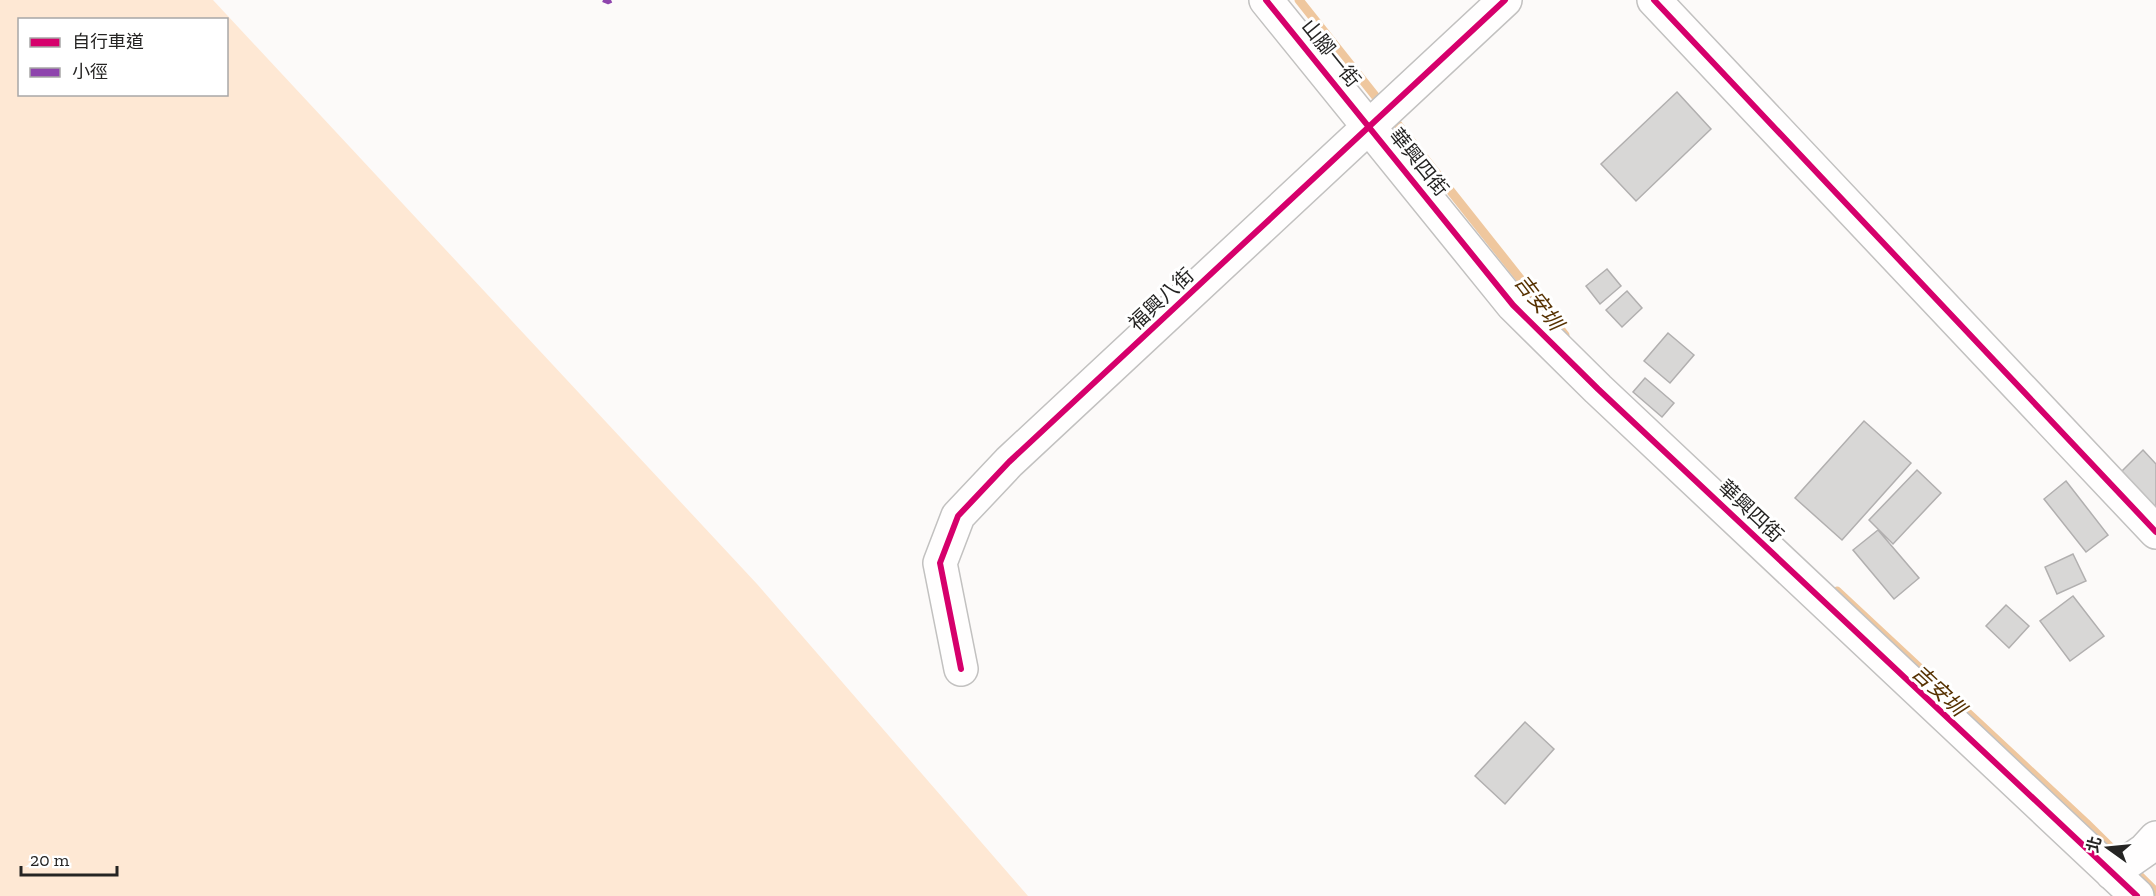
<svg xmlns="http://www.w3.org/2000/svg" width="2156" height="896" viewBox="0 0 2156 896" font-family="'Zilla Slab','Noto Sans TC',serif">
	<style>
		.green { fill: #fee8d4; fill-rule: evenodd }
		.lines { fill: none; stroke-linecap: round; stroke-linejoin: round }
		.stream { stroke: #efc79e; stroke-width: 9 }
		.building { fill: #d8d7d6; stroke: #b1afaf; stroke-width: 1.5 }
		.minor-casing { stroke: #c2c1c0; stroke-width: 36 }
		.minor { stroke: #fffefe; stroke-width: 33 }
		.quiet { stroke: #8e44ad; stroke-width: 4.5; stroke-dasharray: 9 4.5; stroke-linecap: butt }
		.cycleway-casing { stroke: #fff; stroke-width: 10 }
		.cycleway { stroke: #d6006c; stroke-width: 6 }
		.labels { text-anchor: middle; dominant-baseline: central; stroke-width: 6; stroke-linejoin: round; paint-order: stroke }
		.street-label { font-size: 20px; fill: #252423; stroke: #fff }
		.water-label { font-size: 21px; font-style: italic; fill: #573202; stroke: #fff }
	</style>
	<rect width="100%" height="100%" fill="#fcfaf9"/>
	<path class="green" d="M0,0H213L757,584L1028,896H0ZM20,20H226V94H20Z"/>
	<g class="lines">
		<path class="stream" d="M1299,0L1565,335
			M1837,591L2086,823L2156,892"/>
	</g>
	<path class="building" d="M1677,92L1711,129L1636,201L1601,164Z
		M1607,269L1621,286L1600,304L1586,286Z
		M1627,291L1642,308L1622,327L1606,310Z
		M1668,333L1694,355L1670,383L1644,361Z
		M1645,378L1674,403L1662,417L1633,392Z
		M1864,421L1911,463L1842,540L1795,498Z
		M2143,450L2156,464V509L2121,472Z
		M1917,470L1941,493L1893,544L1869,520Z
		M2066,481L2108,535L2086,552L2044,499Z
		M1878,530L1919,578L1894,599L1853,550Z
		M2073,554L2086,581L2057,594L2045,567Z
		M2073,596L2104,636L2070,661L2040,621Z
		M2006,605L2029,626L2009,648L1986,626Z
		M1525,722L1554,749L1505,804L1475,776Z"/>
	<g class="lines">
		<defs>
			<path id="minor" d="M1266,0L1513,305L1598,389L2137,896
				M1654,0L2156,532
				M961,669L940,563L958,516L1009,462L1505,0
				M2112,873L2145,850L2156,838"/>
		</defs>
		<use href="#minor" class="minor-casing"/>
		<use href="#minor" class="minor"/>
		<path class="quiet" d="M603,0L608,2L612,0"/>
		<defs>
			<path id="cycleway" d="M1266,0L1513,305L1598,389L2137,896
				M1654,0L2156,532
				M961,669L940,563L958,516L1009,462L1505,0"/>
		</defs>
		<use href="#cycleway" class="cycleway-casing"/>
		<use href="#cycleway" class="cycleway"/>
	</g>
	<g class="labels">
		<g class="street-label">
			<text transform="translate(1331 53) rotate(51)">山腳一街</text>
			<text transform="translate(1419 162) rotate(51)">華興四街</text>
			<text transform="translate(1161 299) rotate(-43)">福興八街</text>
			<text transform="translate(1751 511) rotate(43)">華興四街</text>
		</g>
		<g class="water-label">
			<text transform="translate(1539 302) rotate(52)">吉安圳</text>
			<text transform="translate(1939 690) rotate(43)">吉安圳</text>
		</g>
	</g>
	<rect x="18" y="18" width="210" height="78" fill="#ffffff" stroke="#a8a7a7" stroke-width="1.5"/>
	<rect x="30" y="38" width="30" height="9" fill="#d6006c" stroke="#a8a7a7" stroke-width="1.5"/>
	<text x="72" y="48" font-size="18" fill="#252423">自行車道</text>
	<rect x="30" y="68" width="30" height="9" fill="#8e44ad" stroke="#a8a7a7" stroke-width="1.5"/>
	<text x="72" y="78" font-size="18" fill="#252423">小徑</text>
	<g transform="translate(2108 848) rotate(285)" stroke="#ffffff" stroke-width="4.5" paint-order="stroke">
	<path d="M0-4.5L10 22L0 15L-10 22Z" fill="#252423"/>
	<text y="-9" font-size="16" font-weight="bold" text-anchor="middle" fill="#252423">北</text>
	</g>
	<path d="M21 866v9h96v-9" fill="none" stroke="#252423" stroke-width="3"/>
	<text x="30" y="866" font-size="18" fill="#252423" stroke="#ffffff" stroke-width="4.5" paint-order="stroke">20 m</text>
</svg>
